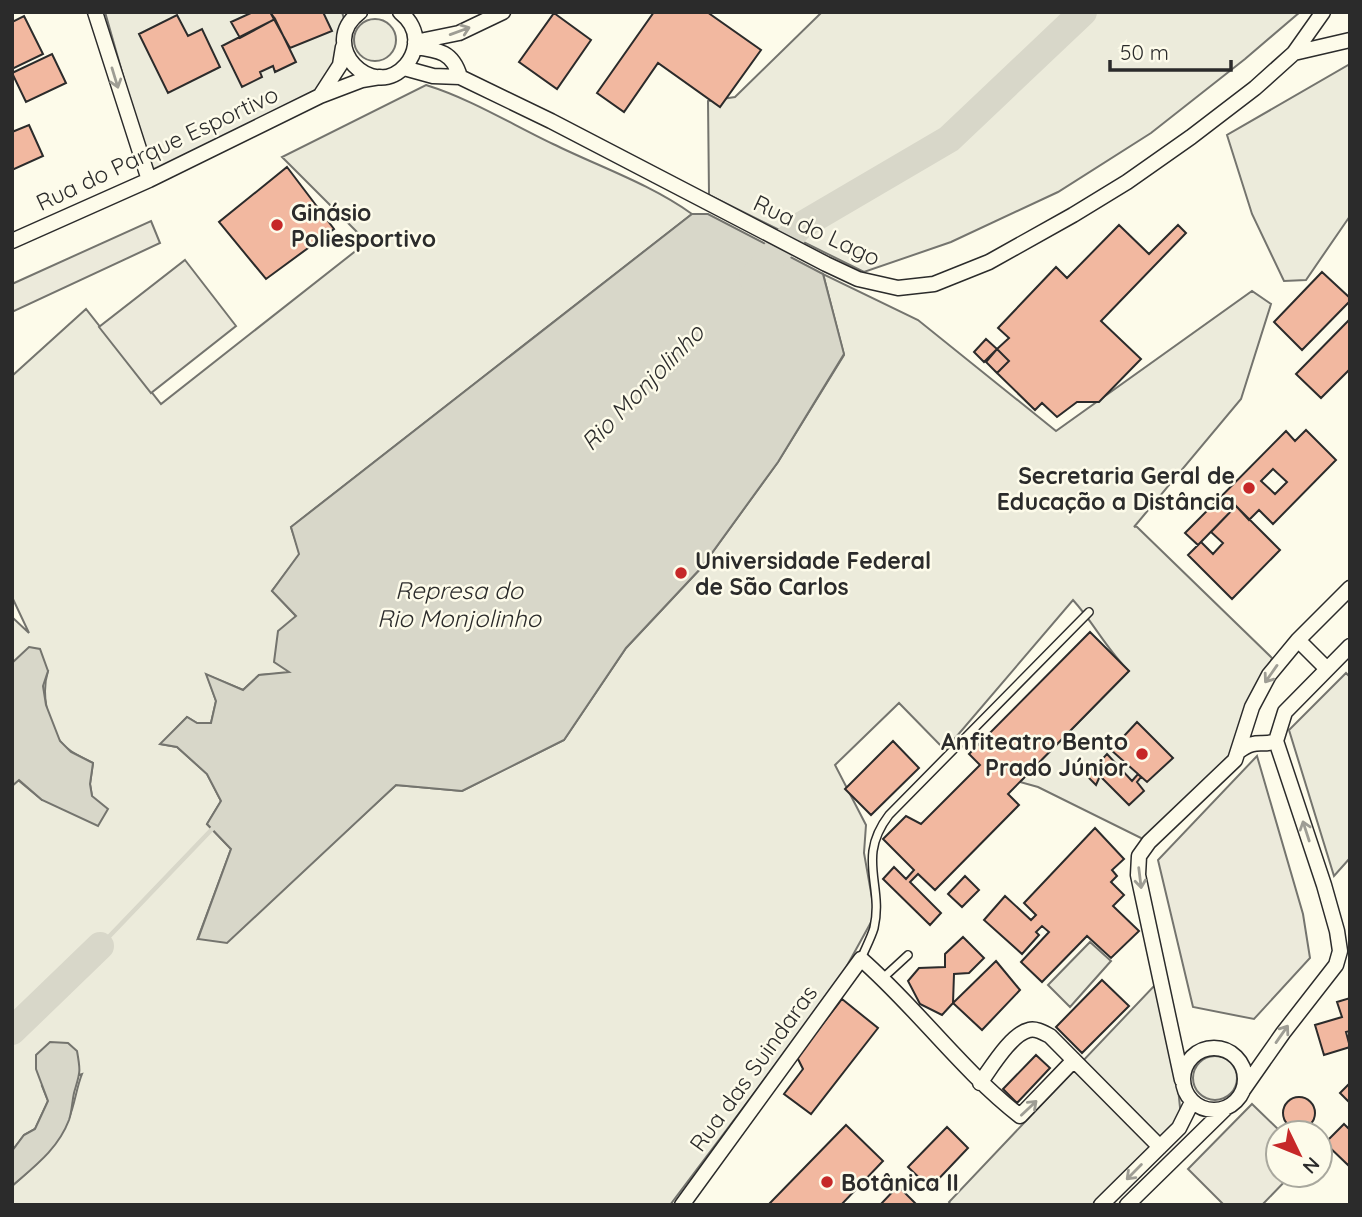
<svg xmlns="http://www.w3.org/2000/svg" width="1362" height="1217" viewBox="0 0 1362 1217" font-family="Quicksand,sans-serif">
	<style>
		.green { fill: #ecebdb; stroke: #74746e; stroke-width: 2 }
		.parking { fill: #eceadb; stroke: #74746e; stroke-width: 2 }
		.water { fill: #d8d7c9; stroke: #74746e; stroke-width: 2 }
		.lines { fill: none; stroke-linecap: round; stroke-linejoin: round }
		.stream { stroke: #d8d7c9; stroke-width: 4.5 }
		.river { stroke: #d8d7c9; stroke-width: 28 }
		.building { fill: #f2b8a0; stroke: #2b2b2b; stroke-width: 2; fill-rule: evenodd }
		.lane-casing { stroke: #2b2b2b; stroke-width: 10 }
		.street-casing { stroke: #2b2b2b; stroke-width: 17 }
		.lane { stroke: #fdfbea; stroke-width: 7 }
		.street { stroke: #fdfbea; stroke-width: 14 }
		.oneway { stroke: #9e9d94 }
		.poi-dot { fill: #c62828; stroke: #fdfbea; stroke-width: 2.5 }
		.labels { text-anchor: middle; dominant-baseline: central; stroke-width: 5; stroke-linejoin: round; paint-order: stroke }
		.street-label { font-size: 23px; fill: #2b2b2b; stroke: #fdfbea }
		.poi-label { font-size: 23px; font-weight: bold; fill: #2b2b2b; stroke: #fdfbea; text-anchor: start }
		.water-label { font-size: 24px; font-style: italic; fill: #2b2b2b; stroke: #fdfbea }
	</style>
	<rect width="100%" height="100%" fill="#fdfbea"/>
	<path class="green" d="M105,12H342L348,32L323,90L151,174Z
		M822,12H1300L1245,59L1151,133L1058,192L951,242L864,272L709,195L708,101L735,97Z
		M354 40a21 21 0 1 1 42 0a21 21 0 1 1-42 0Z
		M1350,64V216L1306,280L1284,281L1252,214L1227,135Z
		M426,85C471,99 511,124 553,144C600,167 650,184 692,214L291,527L300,554L272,591L296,616L290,673L259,675L243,690L207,675L216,701L211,723H197L187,717L161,744L177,747L207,774L221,801L207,824L231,849L198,938L346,831L396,785L462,791L564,740L626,648L701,568L778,462L844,355L823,274L918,320L1056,431L1252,291L1271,304L1241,399L1134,527L1136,526L1272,658L1239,751L1149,842L1038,787L1020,782L1129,671C1107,650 1094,623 1073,600L945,750L899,703L835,765L866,825L864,853L875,915L838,982L670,1205H12V1186C35,1166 58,1146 69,1118C75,1104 76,1089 82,1074L42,1086L48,1101L35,1129L24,1135L12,1151V786L18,780L42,800L92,796L90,784L93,763C82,757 68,752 60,741C47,722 41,693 48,671L15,661L12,663V617L29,633L12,597V376L86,309L161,404L367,242L282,157Z
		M1346,673L1350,677V858L1334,876L1289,730Z
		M1090,942L1111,961L1070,1007L1048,985Z
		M1155,985L1178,1088L1181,1117L1093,1205H951L949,1202Z
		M1193 1078a22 22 0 1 1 44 0a22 22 0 1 1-44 0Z"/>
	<path class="parking" d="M151,221L160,243L12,312V284Z
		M185,260L236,326L151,393L99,327Z
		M1257,756L1303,914L1310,958L1254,1019L1193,1007L1158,860Z
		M1252,1104L1282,1133H1278V1175H1291L1262,1205H1224L1188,1169Z"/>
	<path class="water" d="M692,214H708L823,274L844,354L778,462L701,568L626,648L564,740L462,791L396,785L227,943L198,939L231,849L207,824L221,801L207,774L177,747L160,744L187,717L197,723H211L216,701L206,674L243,690L259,675L289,672L274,662L278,631L296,616L272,591L299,554L291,527Z
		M29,647L40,649L48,671L43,686L46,705L60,741L71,752L93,763L90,784L92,796L108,809L98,826L42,800L19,780L12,786V663Z
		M50,1042L68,1043L77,1051C81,1073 80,1072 74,1093C72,1102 72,1111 69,1120C58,1149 35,1166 12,1186V1151L24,1135L35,1129L48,1101L36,1069V1055Z"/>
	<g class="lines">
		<path class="stream" d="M100,946L216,825"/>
		<path class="river" d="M753,278L799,227L949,139L1083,12
			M12,1031L100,946"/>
	</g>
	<path class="building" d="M253,12H270L275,19L240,38L231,22Z
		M270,12H323L332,31L290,48Z
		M654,12H707L761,50L720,107L658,63L624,112L597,93Z
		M554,13L591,40L557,89L519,62Z
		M177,15L188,36L202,29L220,67L168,93L139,34Z
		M24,16L43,54L12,69V22Z
		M275,19L296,62L275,72L273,66L260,72L262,77L242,87L222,46Z
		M52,54L66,83L26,102L12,73Z
		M29,125L43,156L12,170V132Z
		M287,167L334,229L266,279L219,222Z
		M1119,225L1149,254L1178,225L1186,233L1101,321L1141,359L1099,402H1077L1057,417L1042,403L1035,410L997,373L1009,361L997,349L1009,338L998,328L1056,267L1067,278Z
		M1322,272L1350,298V301L1302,350L1274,322Z
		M1350,319V369L1321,398L1296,374Z
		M986,339L997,349L984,362L974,352Z
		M997,349L1009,361L997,373L986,362Z
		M1306,430L1336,460L1273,524L1259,510L1249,520L1236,506L1198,545L1185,533L1286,431L1295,441ZM1273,469L1287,482L1275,494L1261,481Z
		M1236,506L1280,550L1232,599L1188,555L1201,542L1213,554L1223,543L1211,532Z
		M1090,632L1129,671L1008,794L1019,805L935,890L918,874L910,882L941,913L930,925L883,879L894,867L906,879L914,870L883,839L906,816L921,824L980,765L969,754Z
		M1137,722L1173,758L1147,782L1111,750Z
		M893,741L919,768L871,815L845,789Z
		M1107,754L1132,781L1138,774L1141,777L1137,782L1144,791L1129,805L1100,776L1096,785L1087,776Z
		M1095,828L1124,859L1112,870L1117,876L1111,882L1124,895L1113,906L1139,931L1111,958L1087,936L1042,982L1021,962L1049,932L1042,926L1036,932L1039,935L1022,954L984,920L1005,896L1031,920L1036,915L1024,903Z
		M965,876L979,890L962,907L948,894Z
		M963,937L984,958L969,973L954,974L953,1003L942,1015L920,1004L908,981L919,968L945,967V954Z
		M996,961L1020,990L982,1030L953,1003Z
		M1102,980L1129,1006L1082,1053L1056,1027Z
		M1350,998V1031L1346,1032L1350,1047L1324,1055L1315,1025L1342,1017L1337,1002Z
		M842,999L878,1028L811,1114L784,1094L803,1069L797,1057Z
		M1036,1055L1050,1068L1017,1103L1003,1089Z
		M1350,1083V1103L1340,1093Z
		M1283 1113a16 16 0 1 1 32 0a16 16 0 1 1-32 0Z
		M1344,1124L1350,1130V1163L1348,1165L1325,1143Z
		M846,1125L883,1161L841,1205H772L770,1203Z
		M947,1127L968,1148L930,1188L908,1167Z
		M898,1186L917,1205H880Z"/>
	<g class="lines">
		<defs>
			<path id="lane" d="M861,959C865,949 871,938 874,928C884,885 856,858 889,815L1089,612
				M883,978L908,955"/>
			<path id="street" d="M95,12L149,180
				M360,12C316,45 373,103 406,65C411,59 414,53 415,45C417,32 410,20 400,12
				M415,42L459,33L503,12
				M415,47C439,50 453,52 460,77
				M1294,53L1350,40
				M404,68L433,76L460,77L551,121L826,264L858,279L898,288L934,284L989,262L1073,215L1127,182L1191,137L1255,88L1294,53L1323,12
				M320,96L340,65L343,47
				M12,241L149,180L320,96L362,80L380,77
				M1298,640L1327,669
				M1239,751C1257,738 1261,747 1276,741
				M1183 1079a31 31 0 1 1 62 0a31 31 0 1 1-62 0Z
				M1182,1080L1138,875L1139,856L1149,842L1235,760L1252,707L1269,675L1298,640L1350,588
				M980,1083C991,1068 1011,1034 1029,1030C1036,1028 1044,1033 1050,1036L1160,1147
				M1243,1090L1283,1033L1336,965L1340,951L1337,931L1324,885L1276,741L1285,712L1350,646
				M682,1205L861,959C917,1008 961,1070 1020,1116L1073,1061
				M1101,1205L1179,1128L1192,1102
				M1127,1205L1225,1109"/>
		</defs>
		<use href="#lane" class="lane-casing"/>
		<use href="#street" class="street-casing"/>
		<use href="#lane" class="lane"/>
		<use href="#street" class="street"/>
	</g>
	<defs><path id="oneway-shaft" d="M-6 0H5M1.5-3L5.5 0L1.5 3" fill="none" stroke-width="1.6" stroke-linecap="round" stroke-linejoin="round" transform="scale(1.75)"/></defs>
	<g class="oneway">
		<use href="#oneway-shaft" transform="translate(460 31) rotate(-20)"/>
		<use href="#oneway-shaft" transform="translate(115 78) rotate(73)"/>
		<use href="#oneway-shaft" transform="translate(1271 674) rotate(125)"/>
		<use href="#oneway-shaft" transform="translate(1306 831) rotate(-108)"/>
		<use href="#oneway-shaft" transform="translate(1140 878) rotate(83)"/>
		<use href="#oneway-shaft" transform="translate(1282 1034) rotate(-55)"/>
		<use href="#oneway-shaft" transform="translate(1029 1108) rotate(-43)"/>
		<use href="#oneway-shaft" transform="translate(1134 1172) rotate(135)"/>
	</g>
	<g class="poi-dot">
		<circle cx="277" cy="225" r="7"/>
		<circle cx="1249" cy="488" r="7"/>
		<circle cx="681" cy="573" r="7"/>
		<circle cx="1142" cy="754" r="7"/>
		<circle cx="827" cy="1182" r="7"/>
	</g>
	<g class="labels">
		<g class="street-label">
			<text transform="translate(157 148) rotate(-25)">Rua do Parque Esportivo</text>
			<text transform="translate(817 230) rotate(25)">Rua do Lago</text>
			<text transform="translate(753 1068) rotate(-54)">Rua das Suindaras</text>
		</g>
		<g class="poi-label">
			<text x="291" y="212">Ginásio<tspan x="291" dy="26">Poliesportivo</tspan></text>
			<text x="1235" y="475" text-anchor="end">Secretaria Geral de<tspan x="1235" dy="26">Educação a Distância</tspan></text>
			<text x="695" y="560">Universidade Federal<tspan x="695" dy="26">de São Carlos</tspan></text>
			<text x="1128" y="741" text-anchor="end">Anfiteatro Bento<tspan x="1128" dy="26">Prado Júnior</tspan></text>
			<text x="841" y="1182">Botânica II</text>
		</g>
		<g class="water-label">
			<text transform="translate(642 387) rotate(-46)">Rio Monjolinho</text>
			<text x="459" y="590">Represa do<tspan x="459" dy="28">Rio Monjolinho</tspan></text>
		</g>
	</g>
	<rect width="1362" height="1217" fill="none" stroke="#2b2b2b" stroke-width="28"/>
	<g transform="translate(1299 1154) rotate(133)"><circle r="33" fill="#fdfbea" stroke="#a9a89e" stroke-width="2"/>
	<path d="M0-5L12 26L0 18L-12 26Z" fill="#c62828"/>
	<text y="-10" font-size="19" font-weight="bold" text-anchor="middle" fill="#2b2b2b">N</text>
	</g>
	<path d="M1110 60v10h121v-10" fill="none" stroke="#2b2b2b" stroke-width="3.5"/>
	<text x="1120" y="60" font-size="21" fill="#2b2b2b" stroke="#fdfbea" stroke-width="5" paint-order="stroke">50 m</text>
</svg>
